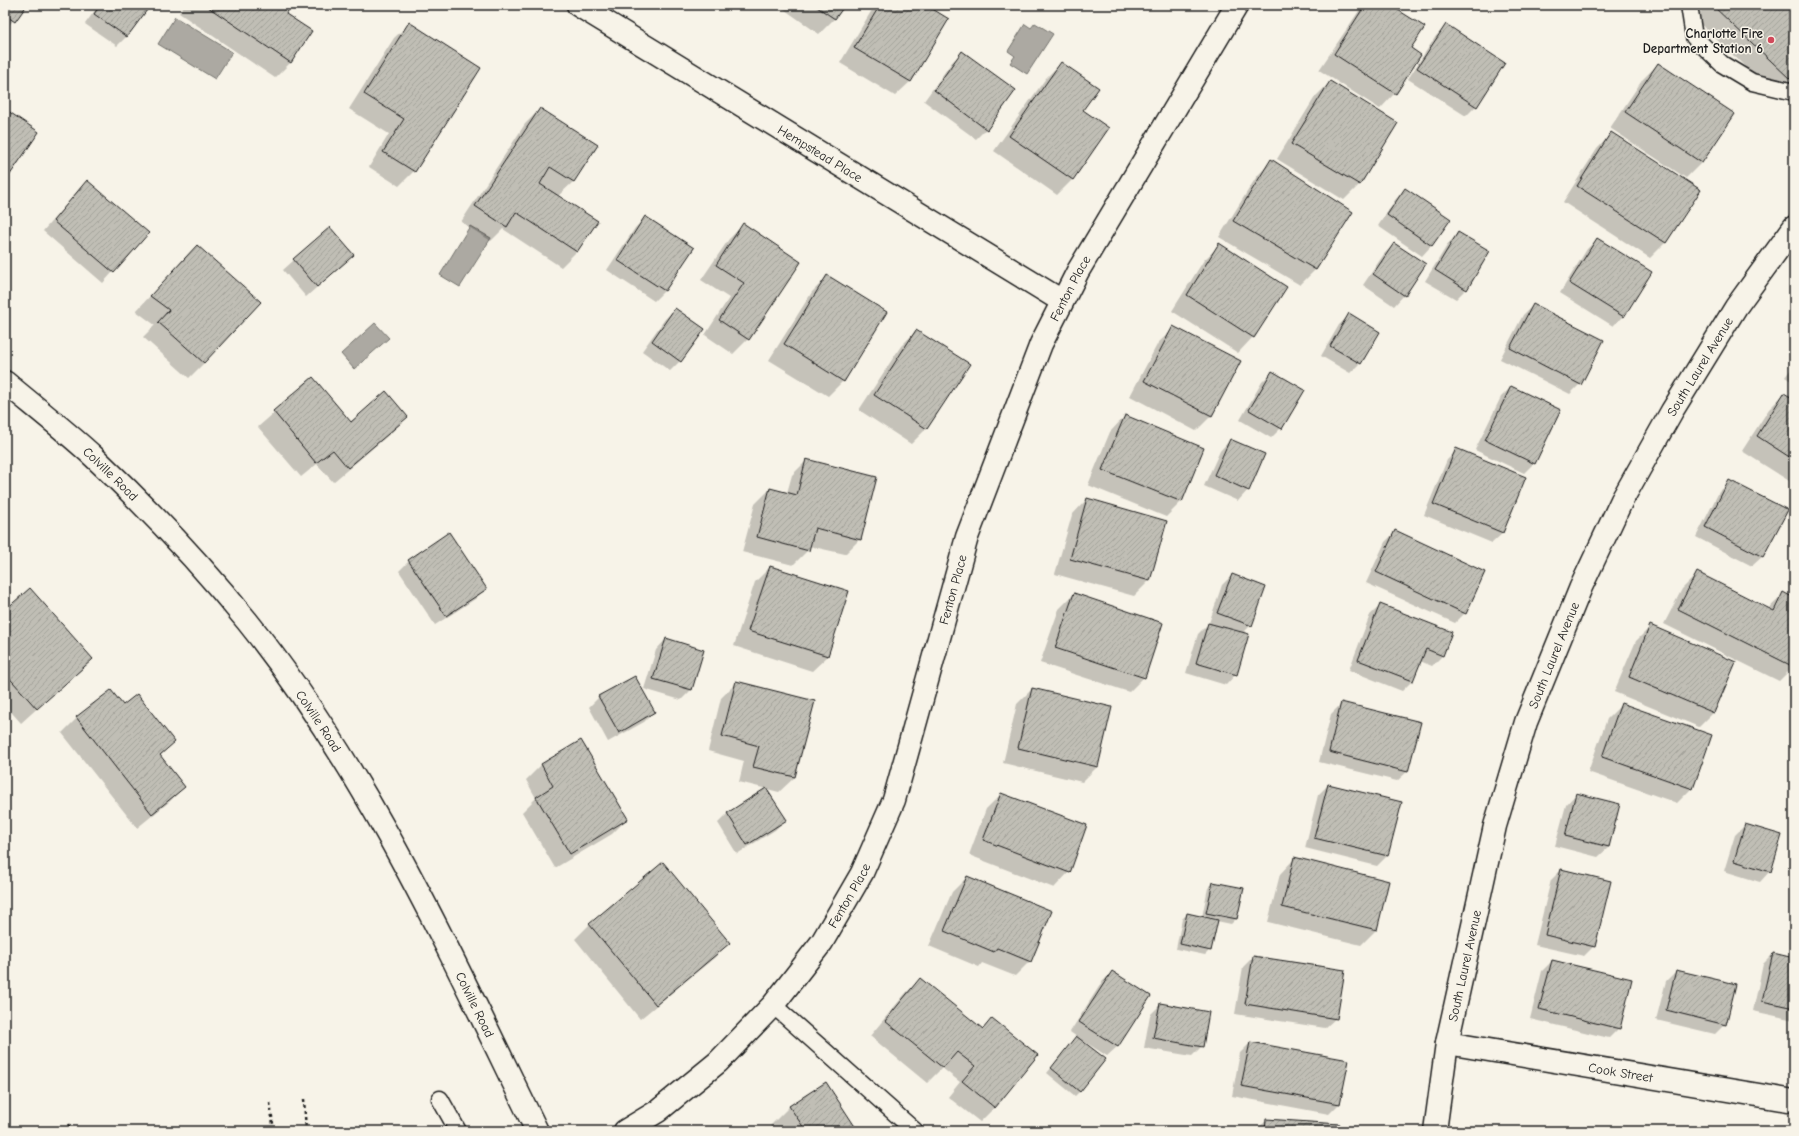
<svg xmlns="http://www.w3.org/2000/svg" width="1799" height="1136" viewBox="0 0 1799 1136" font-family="'Comic Neue',sans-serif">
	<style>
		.water { fill: #aca9a2; stroke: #72716c }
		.shadow { fill: #0003 }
		.building { fill: url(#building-hatch); stroke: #1c1c1c }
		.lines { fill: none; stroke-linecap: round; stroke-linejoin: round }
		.service-casing { stroke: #1c1c1c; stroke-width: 19 }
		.minor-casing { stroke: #1c1c1c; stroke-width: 25 }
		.tertiary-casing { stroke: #1c1c1c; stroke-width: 25 }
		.path { stroke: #1c1c1c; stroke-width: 2.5; stroke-dasharray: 3 3; stroke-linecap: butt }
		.service { stroke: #f7f3e8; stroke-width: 16 }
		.minor { stroke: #f7f3e8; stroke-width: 22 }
		.tertiary { stroke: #f7f3e8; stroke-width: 22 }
		.poi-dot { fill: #d1495b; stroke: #f7f3e8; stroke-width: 1.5 }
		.labels { text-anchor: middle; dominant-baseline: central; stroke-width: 3; stroke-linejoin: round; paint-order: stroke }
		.poi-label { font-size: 13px; font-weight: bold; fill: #1c1c1c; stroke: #f7f3e8; text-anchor: end }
		.street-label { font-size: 13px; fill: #1c1c1c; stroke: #f7f3e8 }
	</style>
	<defs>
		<pattern id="building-hatch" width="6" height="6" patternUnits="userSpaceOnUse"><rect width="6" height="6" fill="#c0beb5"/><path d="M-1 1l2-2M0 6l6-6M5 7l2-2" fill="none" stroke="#a4a39b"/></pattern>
	</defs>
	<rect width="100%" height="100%" fill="#f7f3e8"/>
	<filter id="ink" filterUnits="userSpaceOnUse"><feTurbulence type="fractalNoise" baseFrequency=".025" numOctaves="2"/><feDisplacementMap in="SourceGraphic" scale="8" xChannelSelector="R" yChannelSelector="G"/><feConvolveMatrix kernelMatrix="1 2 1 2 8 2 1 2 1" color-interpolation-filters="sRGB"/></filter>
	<g filter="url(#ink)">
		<path class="water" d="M175,17L232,52L215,79L158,44Z
			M1035,23L1053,34L1027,74L1010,63L1015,56L1008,51L1025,24L1031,28Z
			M470,226L491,238L460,287L440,275Z
			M375,323L389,338L354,369L341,354Z"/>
		<path class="shadow" d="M5,5H26L5,30Z
			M99,5H148L127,36L117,46L85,24Z
			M184,5H291L285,14L311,32L290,63L275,78L179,13Z
			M778,5H843L834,19L819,34Z
			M875,5H924L911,81L895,96L840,63Z
			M1363,5H1388L1410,48L1420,55L1395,93L1380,109L1319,70Z
			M1707,5H1794V73L1774,94L1694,18Z
			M410,23L414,171L399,186L369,167L389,134L349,109L394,38Z
			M1446,26L1504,63L1476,106L1466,116L1408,79L1436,36Z
			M963,52L986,129L976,139L924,101L952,62Z
			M1061,63L1082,111L1108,128L1072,180L1057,195L994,151L1046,78Z
			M1658,64L1734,114L1701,163L1686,178L1610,128L1643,79Z
			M1330,82L1359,185L1344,200L1277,159L1315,97Z
			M540,109L596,145L573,182L558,196L596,221L576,252L561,267L503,229L491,241L461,222L525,124Z
			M1612,133L1666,242L1650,258L1563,202L1597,149Z
			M1272,161L1351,212L1315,270L1300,285L1219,237L1257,176Z
			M1405,189L1432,245L1422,256L1378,226L1395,200Z
			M77,192L147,234L103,283L43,231Z
			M645,218L692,248L664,291L654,301L607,270L635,228Z
			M744,224L748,339L733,354L705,335L729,298L701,280L729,239Z
			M330,228L353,255L306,297L283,270Z
			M1458,233L1466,289L1456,299L1425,281L1448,244Z
			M1597,239L1623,316L1613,326L1560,293L1587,249Z
			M1394,244L1425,264L1404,295L1394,306L1363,285L1384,254Z
			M1220,245L1253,337L1238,353L1172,311L1204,260Z
			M182,262L204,363L189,378L143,337L155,325L136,311Z
			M827,277L843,381L828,396L769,360L812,292Z
			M1533,305L1580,384L1570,394L1500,359L1523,315Z
			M675,309L680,361L670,371L642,351L665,319Z
			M1349,315L1360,363L1350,373L1321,356L1339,325Z
			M1174,328L1239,362L1211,416L1196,431L1130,396L1158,343Z
			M916,331L968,364L926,429L911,444L859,410L901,346Z
			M1794,365V383L1785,377Z
			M1272,372L1281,428L1271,438L1240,420L1262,382Z
			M313,379L350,423L407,417L392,432L333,482L317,464L301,477L258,427Z
			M1511,387L1534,463L1524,473L1475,450L1501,397Z
			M1784,394L1794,400V484L1742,451L1769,409Z
			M1125,416L1181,502L1166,517L1088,485L1110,432Z
			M1230,440L1263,455L1248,490L1238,501L1204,486L1220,451Z
			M1457,450L1503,533L1492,543L1424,515L1447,460Z
			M807,460L860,539L845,554L809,546L808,550L793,565L742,552L755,504L770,489L787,493L792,475Z
			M1730,482L1763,556L1752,566L1696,537L1719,492Z
			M1087,499L1166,522L1149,581L1134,596L1055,574L1072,515Z
			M1396,531L1465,613L1455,623L1366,583L1385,542Z
			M409,561L486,589L475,599L435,625L399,571Z
			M770,567L828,656L812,671L734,646L755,582Z
			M1697,574L1768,609L1784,594L1794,599V666L1779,681L1664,624L1682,589Z
			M1232,575L1251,625L1242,634L1236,674L1226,685L1186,673L1198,634L1209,623L1222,585Z
			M1074,594L1144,677L1129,692L1040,663L1059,609Z
			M1381,605L1451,632L1442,656L1432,666L1420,661L1412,681L1402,691L1349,670L1370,615Z
			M5,612L92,659L21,723L5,705Z
			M1651,626L1714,712L1699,727L1614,692L1636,641Z
			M666,639L703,651L691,690L681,700L644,689L656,650Z
			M736,683L795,777L779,792L739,782L744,761L708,751L721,698Z
			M1032,689L1111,708L1097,767L1082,782L1003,763L1017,704Z
			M111,692L123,707L174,742L160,756L184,787L169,802L137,828L62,733L77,718Z
			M599,697L654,712L644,722L608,742L589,707Z
			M1341,704L1408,771L1397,781L1319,762L1331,714Z
			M1622,704L1692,788L1677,803L1588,772L1607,719Z
			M581,741L627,819L612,834L555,868L522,812L536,798L526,780L541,765Z
			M1328,785L1387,856L1377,866L1305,848L1318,795Z
			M1001,794L1069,872L1054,888L969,855L986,809Z
			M1576,794L1609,847L1598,857L1555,846L1566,805Z
			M728,813L785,820L775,830L737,854L718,823Z
			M1745,825L1770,871L1760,882L1724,871L1735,835Z
			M1295,858L1376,930L1361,945L1268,922L1280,874Z
			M1561,870L1594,946L1584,956L1535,945L1551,880Z
			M967,877L1030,961L1015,976L982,963L979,967L929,946L952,892Z
			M1213,883L1236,919L1231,924L1217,921L1210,950L1205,955L1176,949L1182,919L1187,914L1202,917L1208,888Z
			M590,924L729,943L714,958L640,1019L575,939Z
			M1773,954L1794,959V1020L1753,1011L1763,964Z
			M1253,957L1336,1018L1325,1028L1235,1014L1243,967Z
			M1552,961L1619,1028L1609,1038L1530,1019L1542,971Z
			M1676,971L1725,1024L1715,1034L1656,1020L1666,981Z
			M1112,972L1118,1046L1107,1056L1085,1042L1080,1091L1075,1096L1047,1073L1077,1037L1070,1032L1102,982Z
			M920,979L982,1029L992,1019L995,1107L980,1122L948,1097L960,1082L942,1068L927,1083L870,1036L905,994Z
			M1160,1005L1202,1046L1192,1056L1144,1048L1150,1015Z
			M1250,1043L1339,1104L1329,1114L1232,1096L1240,1053Z
			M790,1106L857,1131H774L770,1126Z
			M1267,1120L1339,1131H1255Z"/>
		<path class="building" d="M5,5H27L15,22L5,15Z
			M100,5H150V6L127,37L94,14Z
			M205,5H292L286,14L312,31L291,63Z
			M814,5H845L835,19Z
			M880,5H926L949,19L911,82L854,48Z
			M1365,5H1390L1425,27L1411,48L1421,55L1396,94L1334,54Z
			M1712,5H1794V75L1790,79Z
			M409,22L481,68L415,172L383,152L404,119L364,94Z
			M1446,24L1505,63L1477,107L1417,68Z
			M962,51L1016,90L987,130L934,90Z
			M1061,62L1099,88L1083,110L1109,128L1073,180L1009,136Z
			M1658,63L1735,114L1702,163L1625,112Z
			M1330,81L1398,123L1360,185L1291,144Z
			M540,108L598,145L574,182L550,167L540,184L598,221L577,252L516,212L507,227L475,206Z
			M5,109L39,132L5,182Z
			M1611,132L1701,190L1666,243L1577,186Z
			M1271,159L1353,212L1316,270L1233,221Z
			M87,180L149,233L114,273L53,221Z
			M1405,188L1451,219L1432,246L1387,215Z
			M645,216L694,248L665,291L617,260Z
			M743,223L801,262L749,340L719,320L744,283L716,265Z
			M330,227L354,255L317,287L293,259Z
			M1458,232L1490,251L1467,290L1435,270Z
			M1597,238L1652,272L1624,317L1569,283Z
			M1219,243L1287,287L1254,338L1187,295Z
			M1394,243L1426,264L1405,296L1373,274Z
			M197,245L261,302L204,363L158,322L169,310L150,296Z
			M827,275L887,312L844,382L784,344Z
			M1533,304L1604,340L1581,385L1510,348Z
			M675,308L705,329L681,362L652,341Z
			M1349,313L1380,332L1361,364L1330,346Z
			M1173,326L1241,361L1212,416L1144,381Z
			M916,330L970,364L927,429L874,395Z
			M1272,371L1305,390L1282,429L1249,410Z
			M313,377L351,422L386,391L408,417L348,468L333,450L316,463L273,411Z
			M1511,386L1561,410L1535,464L1485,440Z
			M1784,393L1794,399V460L1757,436Z
			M1125,415L1204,448L1182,502L1102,470Z
			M1230,439L1265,454L1249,491L1214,475Z
			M1456,448L1526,477L1503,533L1433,504Z
			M806,459L877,477L861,540L815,528L809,551L757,537L770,488L797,495Z
			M1729,480L1788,510L1763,557L1705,527Z
			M1087,498L1167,521L1150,581L1070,559Z
			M1395,530L1485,572L1466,614L1376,572Z
			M449,532L487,589L446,616L408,560Z
			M770,566L849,591L828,656L748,631Z
			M1697,572L1774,611L1783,592L1794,598V667L1678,609Z
			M1232,574L1266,587L1252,626L1217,613Z
			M30,588L93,659L37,709L5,673V610Z
			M1074,593L1163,623L1145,678L1055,648Z
			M1380,604L1452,632L1443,656L1426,649L1413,681L1358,660Z
			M1208,623L1249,634L1237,675L1196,663Z
			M1650,625L1736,662L1714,713L1629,677Z
			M666,638L704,650L692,690L653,679Z
			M635,676L655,712L619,733L598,696Z
			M736,681L815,701L795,777L753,767L759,746L722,736Z
			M1032,688L1112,707L1098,767L1018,748Z
			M111,690L123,705L137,694L175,742L160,755L185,787L152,814L76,717Z
			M1341,702L1421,722L1408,772L1329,752Z
			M1621,703L1712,735L1693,789L1602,757Z
			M581,740L628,819L570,854L536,797L553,786L541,764Z
			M1328,784L1402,802L1388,856L1314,838Z
			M766,788L787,820L747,845L727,813Z
			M1001,793L1087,825L1070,873L983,840Z
			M1576,793L1620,804L1609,847L1565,836Z
			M1745,824L1782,835L1771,872L1734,861Z
			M1294,857L1389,881L1377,930L1282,907Z
			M663,862L730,943L656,1005L589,924Z
			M1561,869L1611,881L1595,947L1545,935Z
			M967,876L1052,911L1031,962L997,948L994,952L944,931Z
			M1213,882L1244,888L1237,919L1206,913Z
			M1187,913L1218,920L1211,951L1180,944Z
			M1773,953L1794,958V1008L1762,1001Z
			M1253,956L1345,970L1337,1019L1245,1004Z
			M1552,960L1632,979L1620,1029L1539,1009Z
			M1676,970L1736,984L1726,1025L1666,1010Z
			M1112,971L1151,996L1118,1047L1079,1022Z
			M920,978L983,1029L992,1018L1038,1055L995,1108L962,1081L975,1066L957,1052L943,1068L885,1021Z
			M1160,1003L1209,1012L1203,1047L1153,1038Z
			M1076,1036L1106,1059L1080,1092L1051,1068Z
			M1250,1042L1349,1060L1340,1104L1241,1086Z
			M826,1082L856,1128L858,1131H806L789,1106Z
			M1266,1119L1340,1124V1131H1265Z"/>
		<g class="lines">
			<defs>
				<path id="service" d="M1689,5L1694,37L1722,64L1752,82L1794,92
					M773,1005L915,1131
					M440,1099L458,1131"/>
				<g id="minor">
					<path id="s1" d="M578,5L1062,301"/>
					<path id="s2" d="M5,382C35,407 66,431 94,457C149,509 200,563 247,621C370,774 451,956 537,1131"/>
					<path id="s3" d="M1447,1043L1794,1101"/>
					<path id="s4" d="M625,1131L658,1111L718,1062L773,1005L822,942L862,873L894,800L967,537L1041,344L1078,271L1237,5"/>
				</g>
				<g id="tertiary">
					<path id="s5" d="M1435,1131L1447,1043L1495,826L1526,722L1581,587L1622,500L1672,411L1736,307L1794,227"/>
				</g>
			</defs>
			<use href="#service" class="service-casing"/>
			<use href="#minor" class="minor-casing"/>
			<use href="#tertiary" class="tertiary-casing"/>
			<path class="path" d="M304,1099L306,1131
				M270,1103L274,1131
				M68,1124L72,1131
				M285,1131L322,1128"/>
			<use href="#service" class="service"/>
			<use href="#minor" class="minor"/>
			<use href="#tertiary" class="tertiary"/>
		</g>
	</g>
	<circle class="poi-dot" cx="1771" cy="40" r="4"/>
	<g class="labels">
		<g class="poi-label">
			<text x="1763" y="33">Charlotte Fire<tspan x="1763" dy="15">Department Station 6</tspan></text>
		</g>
		<g class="street-label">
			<text stroke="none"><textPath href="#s1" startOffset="284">Hempstead Place</textPath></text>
			<text stroke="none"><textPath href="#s4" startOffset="977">Fenton Place</textPath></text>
			<text stroke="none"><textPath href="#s5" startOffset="816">South Laurel Avenue</textPath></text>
			<text stroke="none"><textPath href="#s2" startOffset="140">Colville Road</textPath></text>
			<text stroke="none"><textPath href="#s4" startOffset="653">Fenton Place</textPath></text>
			<text stroke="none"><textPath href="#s5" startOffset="492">South Laurel Avenue</textPath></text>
			<text stroke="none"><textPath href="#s2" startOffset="464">Colville Road</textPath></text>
			<text stroke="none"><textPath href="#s4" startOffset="329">Fenton Place</textPath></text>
			<text stroke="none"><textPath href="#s5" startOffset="168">South Laurel Avenue</textPath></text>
			<text stroke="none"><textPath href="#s2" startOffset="788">Colville Road</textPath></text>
			<text stroke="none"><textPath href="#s3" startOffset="176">Cook Street</textPath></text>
		</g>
	</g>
	<rect width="1799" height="1136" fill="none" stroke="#f7f3e8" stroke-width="20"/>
	<rect x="10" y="10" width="1779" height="1116" fill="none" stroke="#1c1c1c" stroke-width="1.5" filter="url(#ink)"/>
</svg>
